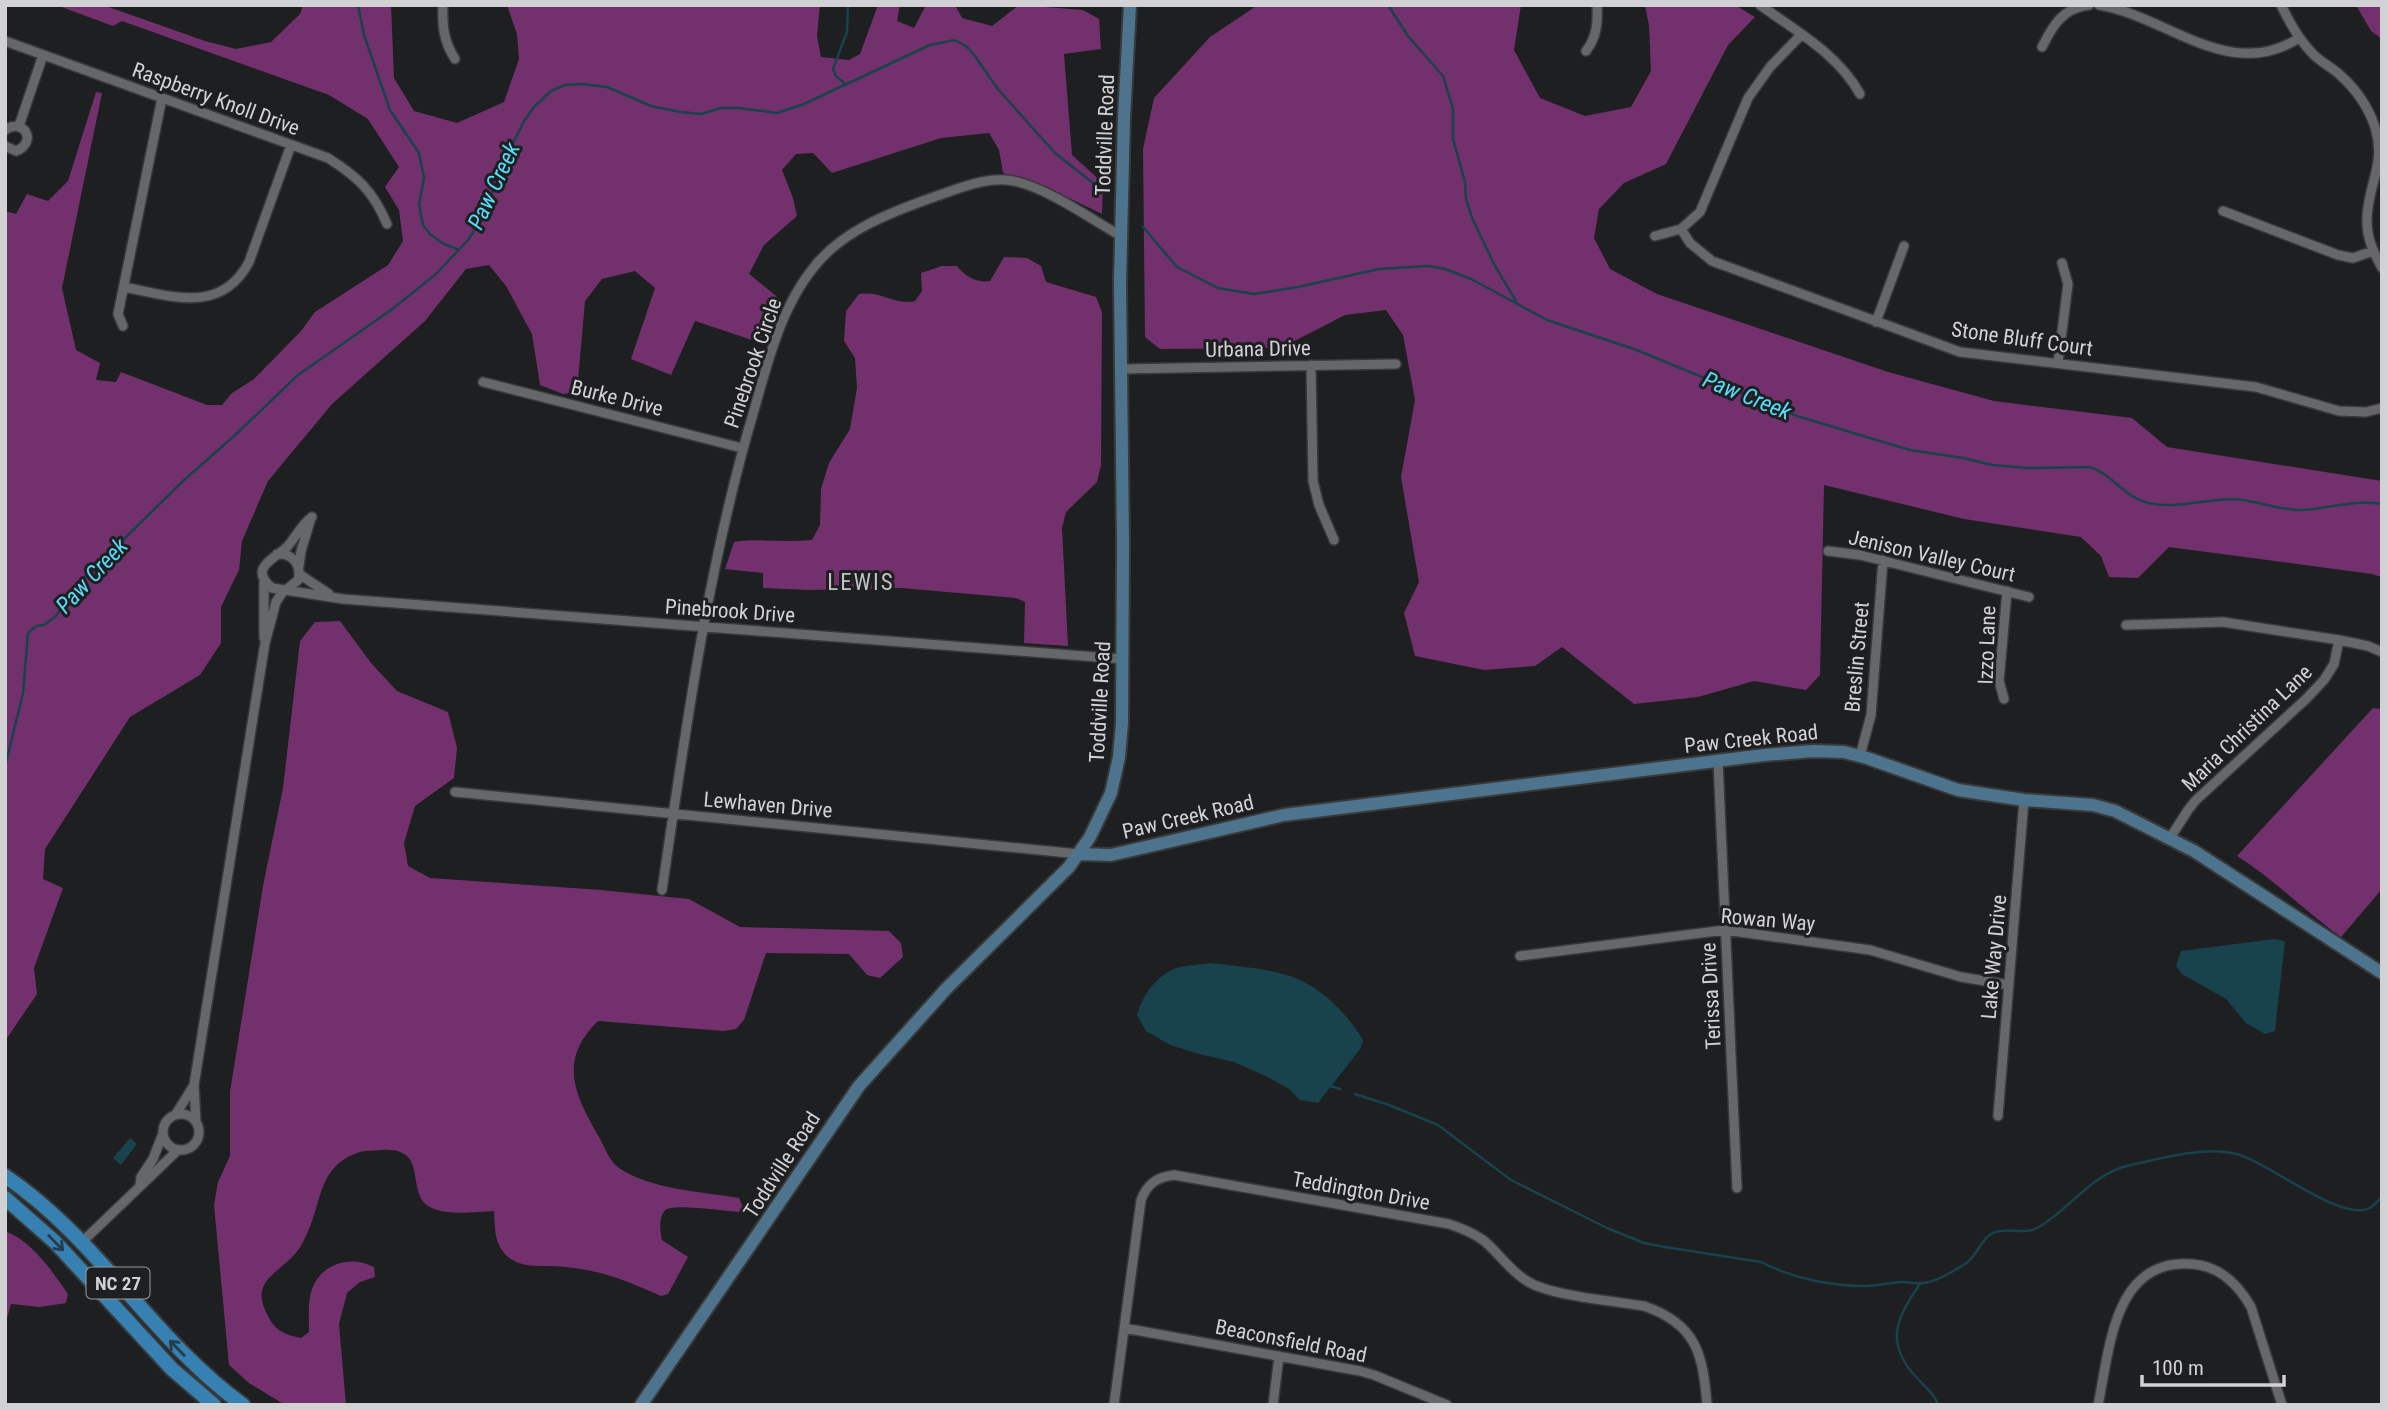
<svg xmlns="http://www.w3.org/2000/svg" width="2387" height="1410" viewBox="0 0 2387 1410" font-family="'Roboto Condensed',sans-serif">
	<style>
		.forest { fill: #72316d }
		.water { fill: #18424c }
		.lines { fill: none; stroke-linecap: round; stroke-linejoin: round }
		.stream { stroke: #18424c; stroke-width: 2.5 }
		.street-casing { stroke: #38393a; stroke-width: 12 }
		.secondary-casing { stroke: #38393a; stroke-width: 16 }
		.primary-casing { stroke: #38393a; stroke-width: 18 }
		.street { stroke: #666769; stroke-width: 9 }
		.secondary { stroke: #4e748d; stroke-width: 12 }
		.primary { stroke: #3681b1; stroke-width: 14 }
		.oneway { stroke: #253c4c }
		.labels { text-anchor: middle; dominant-baseline: central; stroke-width: 6; stroke-linejoin: round; paint-order: stroke }
		.shield { fill: #1e1f21; stroke: #9c9c9e; stroke-width: 2 }
		.shield-label { font-size: 19px; font-weight: bold; fill: #d2d2d4 }
		.street-label { font-size: 21px; fill: #d2d2d4; stroke: #1e1f21 }
		.water-label { font-size: 23px; font-style: italic; fill: #56dbf9; stroke: #1e1f21 }
		.neighbourhood-label { font-size: 23px; letter-spacing: 2px; fill: #c0c1c4; stroke: #1e1f21 }
	</style>
	<rect width="100%" height="100%" fill="#1e1f21"/>
	<path class="forest" d="M56,5H103L205,41L236,49L271,42L300,14L303,5H391L394,78L414,111L457,123L504,102L519,59L517,34L507,5H820L817,36L821,57L849,60L860,54L878,5H900L897,21L914,28L926,5H955L962,18L992,26L1019,5L1083,10L1099,19L1101,49L1064,54L1072,155L1103,183L1102,214L1040,184L1003,173L999,150L989,133L941,138L832,173L813,153L796,154L782,170L793,198L797,216L764,245L749,274L775,295L782,303L768,333L755,341L695,321L671,375L631,359L655,288L635,271L602,279L585,301L577,392L563,394L540,385L532,334L506,286L489,265L466,269L425,321L332,404L268,481L242,541L239,570L221,607V643L200,675L130,717L45,849L43,879L63,888L34,968L37,994L5,1041V211L16,214L27,194L48,201L68,181L96,92L102,93L62,288L76,350L100,363L96,380L116,382L121,372L207,405H222L232,393L254,379L301,331L315,312L388,265L403,241L399,210L385,187L399,167L368,119L329,95L122,21L113,26Z
		M1258,5H1521L1514,50L1540,98L1585,116L1631,107L1651,71L1649,26L1645,5H1735L1755,17L1728,45L1666,164L1624,183L1599,209L1594,238L1610,269L1657,294L1888,372L1994,401L2132,418L2167,447L2382,481V577L2372,574L2169,547L2138,578L2109,577L2101,556L2081,537L1964,519L1824,485L1820,675L1806,690L1754,681L1698,697L1634,704L1562,647L1535,666L1484,670L1415,656L1404,613L1419,582L1401,477L1415,400L1403,335L1386,310L1345,315L1281,348L1160,349L1145,337L1143,149L1154,98L1210,37Z
		M2356,5H2382V39L2371,31Z
		M1004,257L1027,258L1041,266L1046,282L1096,297L1102,312L1101,465L1097,482L1066,512L1062,528L1068,646L1024,643L1025,602L1016,598L901,588L809,590L763,588V573L725,569L734,542C760,538 786,543 812,540L820,525L821,489L829,463L850,429L857,388L855,358L844,341L846,311L859,294C884,291 894,306 915,301L922,291L921,273L942,266H957C966,277 976,283 990,281Z
		M340,621L371,663L397,691L448,712L457,748L454,778L415,806L404,843L408,866L430,878L601,890L689,899L740,927L889,931L901,943L903,957L880,978L867,975L849,954L766,953L744,1020L736,1029L724,1031L598,1021C558,1060 574,1094 599,1137C604,1146 610,1162 619,1168C649,1189 703,1192 739,1198L743,1207L739,1212C725,1211 678,1204 667,1209C658,1214 660,1232 662,1240L688,1257L668,1294L661,1296C620,1278 596,1268 550,1266C534,1266 516,1267 504,1253C494,1241 495,1226 494,1211C477,1212 445,1216 430,1207C404,1193 431,1146 381,1150C375,1151 366,1150 360,1152C316,1166 323,1204 305,1238C302,1244 298,1251 293,1256C274,1276 250,1283 268,1316C275,1331 286,1335 301,1338L309,1332C309,1321 308,1308 310,1297C315,1266 348,1253 374,1267L375,1277L360,1282L347,1293L339,1324L346,1405H285L249,1383L229,1365L214,1205L218,1182L230,1156V1092L263,886L283,788L300,641L315,622Z
		M2373,708L2382,709V889L2341,937C2304,911 2274,879 2237,856Z
		M5,1231C33,1242 51,1270 68,1294L66,1303L40,1307L11,1304L5,1325Z"/>
	<path class="water" d="M2274,939L2285,941L2275,1031L2265,1034L2246,1023L2226,999L2182,974L2176,966L2181,951Z
		M1210,963C1236,966 1265,968 1290,976C1319,985 1348,1014 1363,1040L1361,1048L1318,1103L1300,1100L1289,1089L1268,1077L1234,1062L1199,1054L1170,1045L1146,1031L1137,1015C1142,996 1156,976 1176,968C1186,965 1199,965 1210,963Z
		M130,1138L137,1144L121,1165L113,1158Z"/>
	<g class="lines">
		<path class="stream" d="M358,5L364,35L390,110L419,153L424,178L419,205L423,225L430,234L442,243L459,250
			M1388,5L1408,36L1443,76L1453,109V139L1465,182L1466,198L1472,218L1494,264L1516,301
			M845,84L836,76L833,69L847,32L848,5
			M1143,227L1177,267L1218,288L1254,294L1298,287L1379,269L1428,266L1445,269L1471,279L1547,320L1634,349L1797,416L1830,426L1910,450L1963,458L1992,465L2027,468L2090,467C2112,474 2124,497 2148,503C2177,509 2205,499 2233,499C2255,500 2275,509 2297,510C2325,510 2354,499 2382,504
			M5,767L23,693L28,633L36,626L44,625L55,617L83,579L182,482L234,436L298,375L391,310L436,274L468,240L482,218L509,151L524,121L534,107L551,91L565,85L582,84L607,87L651,106L680,112L701,114L721,108H738L777,113L804,104L930,45L955,40L967,47L975,56L997,88L1055,153L1102,190
			M1330,1086L1340,1089
			M1355,1094L1389,1105L1438,1125L1511,1180L1607,1228L1644,1243L1665,1247L1761,1262C1792,1278 1830,1286 1864,1286C1876,1286 1889,1283 1901,1282C1908,1282 1916,1284 1922,1283C1937,1282 1953,1271 1965,1264C1977,1257 1981,1238 1993,1233C2008,1226 2024,1236 2039,1227C2072,1207 2092,1173 2131,1165C2162,1158 2205,1146 2236,1154C2269,1162 2341,1223 2370,1208C2374,1205 2379,1200 2382,1197
			M1920,1284C1895,1319 1885,1344 1917,1378C1925,1387 1934,1393 1938,1405"/>
		<defs>
			<path id="street" d="M443,5C442,26 444,42 455,59
				M1760,5C1796,31 1838,54 1860,94
				M2099,5C2167,16 2229,83 2299,38
				M2281,5C2290,23 2299,40 2314,55C2321,62 2331,67 2339,74C2356,89 2368,106 2375,127C2387,164 2366,188 2367,222C2367,239 2374,253 2382,268
				M5,41L328,158C358,177 373,191 387,224
				M2042,47C2053,25 2063,8 2089,5
				M1586,51C1597,37 1598,22 1597,5
				M19,126L43,55
				M5,130C24,117 38,142 16,151L5,146
				M2223,211L2338,255L2353,258L2373,251
				M1681,229L1690,243L1712,261L1960,352L2256,387L2339,411L2366,412L2382,408
				M1655,236L1681,229L1700,212L1748,98L1770,67L1801,35
				M124,287C171,296 221,315 249,262L291,145
				M1876,322L1904,246
				M123,326L118,314L162,98
				M2058,363L2068,284L2062,263
				M1311,365L1313,481L1319,505L1334,540
				M1121,369L1396,364
				M483,382L742,448
				M312,517C301,525 296,537 287,547C274,559 248,568 272,588L343,599L1123,659
				M1828,551L1860,555L2029,597
				M277,554C292,553 302,564 298,580L286,590
				M299,566L301,551L311,518
				M299,574L329,594
				M2126,625L2223,622L2339,640L2368,646L2382,652
				M264,638V582
				M2004,699L1999,681L2007,591
				M1860,756L1871,715L1883,560
				M1718,761L1737,1188
				M455,792L1079,854
				M2170,838L2188,810L2196,800L2306,699L2324,680L2334,664L2339,640
				M662,890C686,728 708,564 755,407C768,360 782,306 814,267C842,231 889,213 931,198C958,189 990,174 1018,182C1050,190 1091,219 1121,236
				M1520,956L1725,930L1870,950L1961,977L2009,985
				M163 1132a18 18 0 1 1 36 0a18 18 0 1 1-36 0Z
				M176,1114L194,1085
				M1998,1116L2024,800
				M196,1122L194,1085L265,643L276,602L284,590
				M140,1185L141,1177L153,1159L162,1136
				M81,1243L178,1150
				M1124,1328L1360,1371L1374,1375L1447,1405
				M1114,1405L1141,1200C1147,1184 1157,1177 1174,1175L1449,1224C1461,1228 1473,1233 1483,1240C1499,1253 1510,1271 1527,1281C1550,1296 1615,1301 1644,1306C1697,1324 1703,1355 1707,1405
				M1273,1405L1279,1356
				M2098,1405C2110,1349 2113,1258 2192,1264C2220,1266 2238,1284 2251,1307L2282,1405"/>
			<path id="secondary" d="M1079,854L1111,855L1284,815L1764,755L1813,751L1844,752L1867,758L1958,790L2024,800L2093,805L2115,811L2194,851L2382,973
				M641,1405L859,1086L946,989L1069,867L1090,837L1111,793L1119,757L1122,723L1123,544L1120,282L1124,117L1130,5"/>
			<path id="primary" d="M5,1176C97,1238 153,1340 243,1405
				M5,1198L55,1242L172,1369L214,1405"/>
		</defs>
		<use href="#street" class="street-casing"/>
		<use href="#secondary" class="secondary-casing"/>
		<use href="#primary" class="primary-casing"/>
		<use href="#street" class="street"/>
		<use href="#secondary" class="secondary"/>
		<use href="#primary" class="primary"/>
	</g>
	<defs><path id="oneway-shaft" d="M-6 0H5M1.5-3L5.5 0L1.5 3" fill="none" stroke-width="1.6" stroke-linecap="round" stroke-linejoin="round" transform="scale(1.75)"/></defs>
	<g class="oneway">
		<use href="#oneway-shaft" transform="translate(56 1243) rotate(46)"/>
		<use href="#oneway-shaft" transform="translate(177 1348) rotate(-134)"/>
	</g>
	<g class="labels">
		<rect class="shield" x="86.5" y="1267.5" width="63" height="31" rx="5"/>
		<g class="shield-label">
			<text x="118" y="1283">NC 27</text>
		</g>
		<g class="street-label">
			<text transform="translate(216 99) rotate(20)">Raspberry Knoll Drive</text>
			<text transform="translate(1105 135) rotate(-88)">Toddville Road</text>
			<text transform="translate(2022 339) rotate(8)">Stone Bluff Court</text>
			<text transform="translate(1258 349) rotate(-1)">Urbana Drive</text>
			<text transform="translate(753 363) rotate(-71)">Pinebrook Circle</text>
			<text transform="translate(617 398) rotate(14)">Burke Drive</text>
			<text transform="translate(1932 556) rotate(13)">Jenison Valley Court</text>
			<text transform="translate(730 611) rotate(4)">Pinebrook Drive</text>
			<text transform="translate(1987 645) rotate(-88)">Izzo Lane</text>
			<text transform="translate(1857 657) rotate(-85)">Breslin Street</text>
			<text transform="translate(1100 702) rotate(-87)">Toddville Road</text>
			<text transform="translate(2247 728) rotate(-44)">Maria Christina Lane</text>
			<text transform="translate(1751 739) rotate(-6)">Paw Creek Road</text>
			<text transform="translate(768 805) rotate(5)">Lewhaven Drive</text>
			<text transform="translate(1188 817) rotate(-13)">Paw Creek Road</text>
			<text transform="translate(1768 920) rotate(5)">Rowan Way</text>
			<text transform="translate(1994 957) rotate(-85)">Lake Way Drive</text>
			<text transform="translate(1711 996) rotate(-93)">Terissa Drive</text>
			<text transform="translate(782 1165) rotate(-57)">Toddville Road</text>
			<text transform="translate(1361 1191) rotate(10)">Teddington Drive</text>
			<text transform="translate(1291 1341) rotate(11)">Beaconsfield Road</text>
		</g>
		<g class="water-label">
			<text transform="translate(494 186) rotate(-65)">Paw Creek</text>
			<text transform="translate(1747 396) rotate(22)">Paw Creek</text>
			<text transform="translate(92 576) rotate(-47)">Paw Creek</text>
		</g>
		<g class="neighbourhood-label">
			<text x="861" y="582">LEWIS</text>
		</g>
	</g>
	<rect width="2387" height="1410" fill="none" stroke="#d2d2d4" stroke-width="14"/>
	<path d="M2142 1375v10h142v-10" fill="none" stroke="#d2d2d4" stroke-width="3.5"/>
	<text x="2152" y="1375" font-size="21" fill="#d2d2d4" stroke="#1e1f21" stroke-width="5" paint-order="stroke">100 m</text>
</svg>
